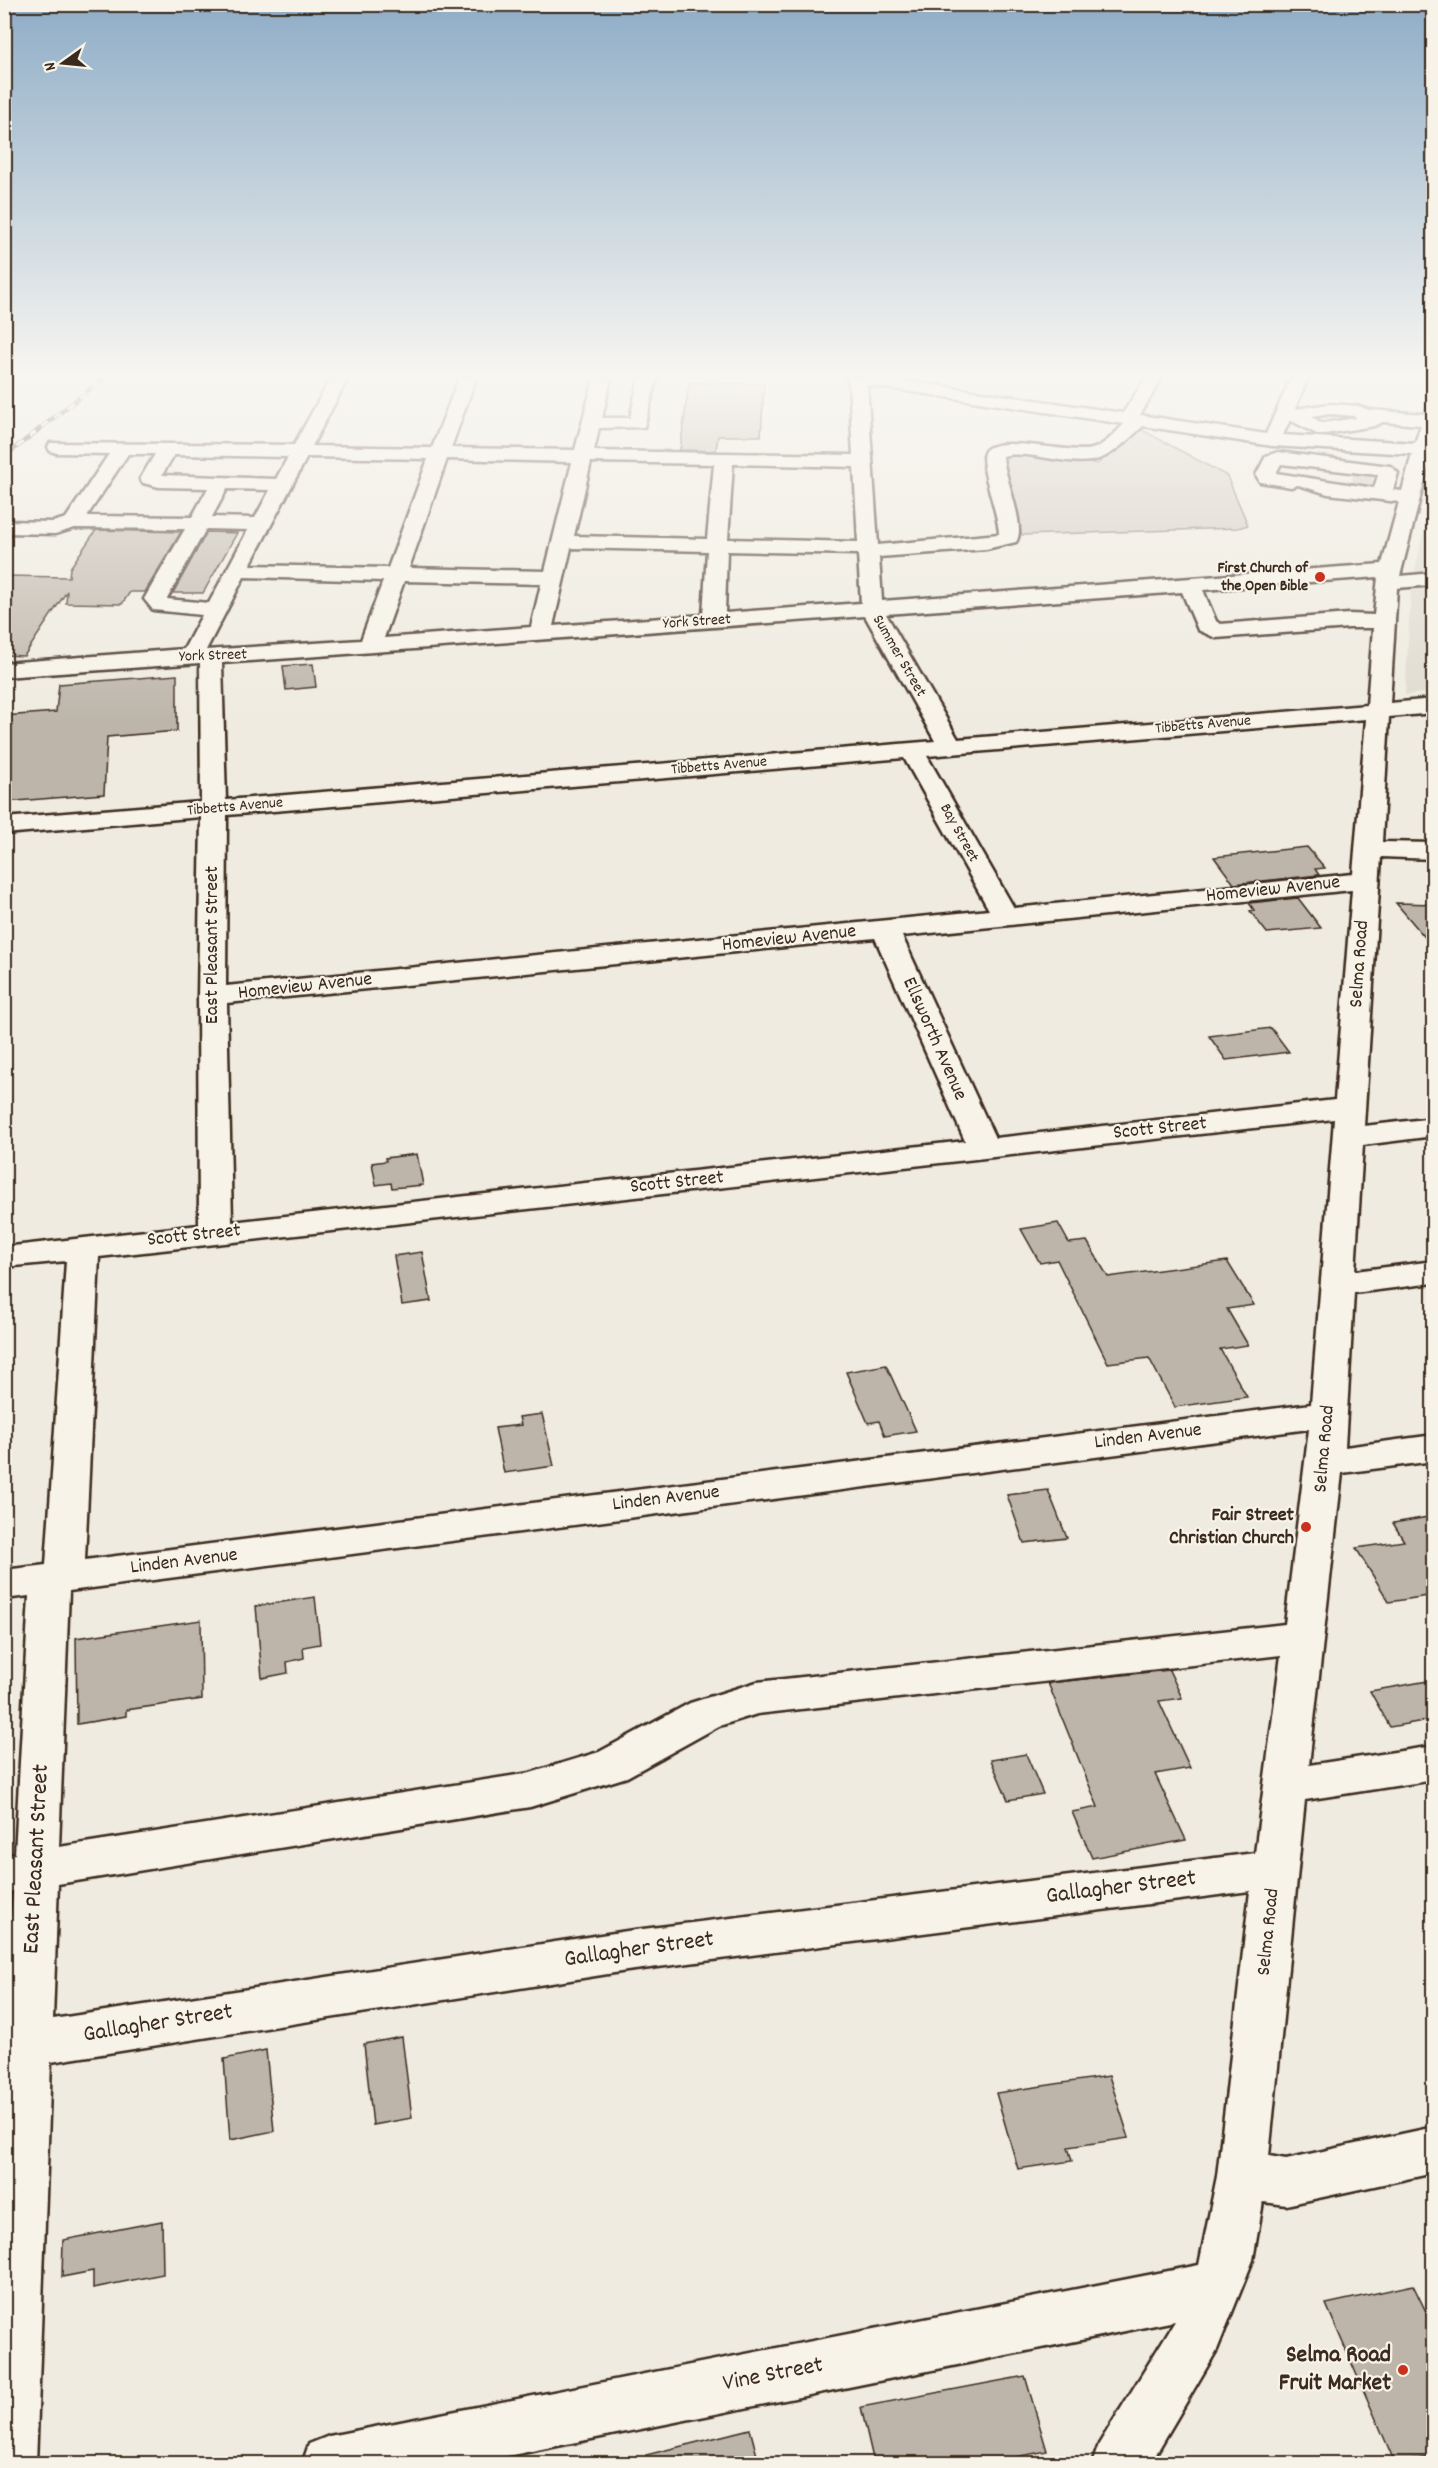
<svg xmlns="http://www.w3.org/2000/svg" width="1438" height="2468" viewBox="0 0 1438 2468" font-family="Dekko,sans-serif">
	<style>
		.built { fill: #e0dbd0 }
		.green { fill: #d1cbc0; stroke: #867a6f; stroke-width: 1.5 }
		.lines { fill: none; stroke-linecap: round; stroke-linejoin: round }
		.stream { stroke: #7e7266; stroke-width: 5 }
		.building { fill: #bdb5aa; stroke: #3b2a1e; stroke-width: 1.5 }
		.minor-tunnel { stroke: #cbc4b9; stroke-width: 20; stroke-dasharray: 20 10; stroke-linecap: butt }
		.minor-casing { stroke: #3b2a1e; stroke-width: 5 }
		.minor { fill: #f7f3e8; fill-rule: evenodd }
		.rail-casing { stroke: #3b2a1e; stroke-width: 4.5 }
		.rail { stroke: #f7f3e8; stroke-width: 3; stroke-dasharray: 8; stroke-linecap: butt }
		.poi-dot { fill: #c8321e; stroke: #f7f3e8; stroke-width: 2 }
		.labels { text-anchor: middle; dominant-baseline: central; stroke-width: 4.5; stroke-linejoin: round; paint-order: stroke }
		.far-poi-label { font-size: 16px; font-weight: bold; fill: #3b2a1e; stroke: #f7f3e8; text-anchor: end }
		.far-street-label { font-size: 16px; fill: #3b2a1e; stroke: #f7f3e8 }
		.street-label { font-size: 20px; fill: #3b2a1e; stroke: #f7f3e8 }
		.poi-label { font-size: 20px; font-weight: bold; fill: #3b2a1e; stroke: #f7f3e8; text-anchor: end }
		.near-street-label { font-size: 24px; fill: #3b2a1e; stroke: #f7f3e8 }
		.near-poi-label { font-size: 24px; font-weight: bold; fill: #3b2a1e; stroke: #f7f3e8; text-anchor: end }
	</style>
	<rect width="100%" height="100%" fill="#efebe0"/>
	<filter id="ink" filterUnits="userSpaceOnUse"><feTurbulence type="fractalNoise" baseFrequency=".0167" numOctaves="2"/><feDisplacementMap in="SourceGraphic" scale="12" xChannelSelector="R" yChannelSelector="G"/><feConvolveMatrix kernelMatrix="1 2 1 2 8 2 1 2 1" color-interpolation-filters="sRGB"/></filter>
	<g filter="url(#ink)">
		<path class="built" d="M1433,486V692L1405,695L1411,589Z"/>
		<path class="green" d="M1135,426L1227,476L1248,525L1238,528L1022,535L999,454L1011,451L1098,464Z"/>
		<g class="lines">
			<path class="stream" d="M4,381L9,378"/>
		</g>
		<path class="building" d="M689,383L764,384L761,436H718L716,451L680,450Z
			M96,530L181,532L145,592H130L122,604L66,603L67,591L24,656L4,655V576L69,577L70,568Z
			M207,532L237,533L203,593H173Z
			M313,664L316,687L286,690L283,666Z
			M177,675V731L107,737L104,794L4,802V716L56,712L59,684Z
			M1307,847L1325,868L1315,869L1319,875L1234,884L1214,857Z
			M1298,898L1321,928L1267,933L1250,911L1254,910L1249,903Z
			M1396,903L1434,904V948Z
			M1271,1028L1289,1052L1226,1060L1209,1036Z
			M417,1154L423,1185L392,1188L391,1183L376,1185L372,1163L386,1161L385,1158Z
			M1058,1223L1069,1243L1087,1241L1108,1277L1227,1261L1254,1305L1227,1309L1248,1345L1220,1349L1247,1397L1175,1407L1149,1358L1108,1363L1057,1260L1040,1263L1021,1229Z
			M422,1252L431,1301L402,1305L394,1256Z
			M886,1365L916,1431L885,1436L879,1421L868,1423L846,1372Z
			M542,1414L554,1466L504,1473L495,1428L521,1425L519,1417Z
			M1048,1490L1067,1538L1024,1543L1007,1495Z
			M1434,1516V1595L1389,1602L1356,1548L1404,1541L1393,1523Z
			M315,1597L320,1644L303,1647L304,1658L287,1662L288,1673L262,1678L256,1606Z
			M201,1620L202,1699L126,1710V1716L77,1724L76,1638Z
			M1169,1670L1182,1698L1159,1701L1190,1768L1155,1774L1186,1840L1092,1858L1072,1812L1098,1807L1048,1683Z
			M1434,1680V1719L1390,1727L1370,1691Z
			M1026,1754L1043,1794L1008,1800L991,1760Z
			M402,2037L412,2118L373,2125L364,2044Z
			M266,2050L274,2131L230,2140L224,2059Z
			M1109,2076L1129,2138L1068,2147L1072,2161L1018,2169L996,2093Z
			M162,2221L163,2274L93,2288V2271L62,2277L63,2240Z
			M1413,2285L1434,2328V2456L1395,2463L1326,2304Z
			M1025,2376L1047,2451L984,2463H874L861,2407Z
			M750,2429L759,2463H647L646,2455Z"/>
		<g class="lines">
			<path class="minor-tunnel" d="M1318,415L1332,423
				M1352,484L1373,486"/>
			<defs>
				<path id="minor" d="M331,378H348L312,446L432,448L459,378H476L451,448L575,450L594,378H611L602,418H630L639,378H657L644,427L599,428L594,451L853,455L849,382L845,378H886L1123,413L1146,378H1162L1140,415L1266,434L1291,378H1308L1295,409L1330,404L1358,406L1369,410L1424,414L1428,405L1434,404V456L1431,455L1400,576L1434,573V585L1397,588L1390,703L1434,699V713L1389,717L1382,842L1434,843V859L1381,857L1364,1126L1434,1118V1136L1363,1145L1355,1271L1434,1261V1283L1354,1293L1345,1447L1434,1435V1461L1342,1473L1309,1765L1434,1746V1780L1305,1800L1269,2156L1286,2159L1434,2127V2173L1286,2205L1263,2202L1253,2260L1217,2350L1150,2464H1092L1099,2444L1175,2321L468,2464H302L309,2444L329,2436L1199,2265L1217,2176L1250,1891L627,1971L51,2062L36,2464H4V2027L13,1891L4,1892V1855L15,1854L29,1596L4,1599V1570L46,1565L66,1261L4,1267V1247L199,1225L198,996L201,817L4,834V818L201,802L200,663L4,677V663L184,649L202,615L153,610L144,599L185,529L75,528L55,534L4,533V521L53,522L66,518L109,454L57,453L50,451L48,447L50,443L294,445ZM867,385L1124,424C1115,433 1105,445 1092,449C1073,455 991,432 984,453C979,467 999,514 999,534L878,545ZM1330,414L1354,416L1357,418L1322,423L1312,417ZM1290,420L1319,435L1374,426L1383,422L1421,425L1415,443L1283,435ZM1143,426L1272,446L1412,454L1402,491L1393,490L1398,473L1390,466L1278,452L1266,456L1256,475L1260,482L1291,487L1298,485L1328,494L1399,502L1382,564L882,601L879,557L986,549L1016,542C1027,527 1004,477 1003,456C1015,453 1028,455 1041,457C1096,466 1102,465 1143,426ZM128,454H155L140,479L143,483L159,487L208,488L192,517L87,516ZM174,455L288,457L276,479L162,475ZM307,457L428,459L388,568L250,565ZM447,459L572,462L545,571L409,568ZM591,462L714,464L707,539L574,536ZM733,464L854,467L858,542L728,539ZM1281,464L1378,475L1374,488L1276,473ZM227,489L270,490L255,518L212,517ZM206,529L248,530L209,603L167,599ZM571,548L707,551L703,615L553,626ZM727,551L858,554L861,603L725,613ZM244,577L383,581L361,640L206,650ZM1378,577L1374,615L1349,614L1220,624L1216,621L1203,590ZM404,581L541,584L531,627L384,638ZM1182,592L1198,630L1216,638L1349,628H1373L1367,705L958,739L886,614ZM865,616L935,741L226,800L222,663ZM1366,719L1353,874L1014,908L927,756ZM904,758L989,910L226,986L227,815ZM1352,890L1335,1100L995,1138L902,936ZM875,938L965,1141L232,1222L227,1003ZM1334,1119L1311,1404L85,1560L99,1257ZM1309,1429L1285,1624L757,1682L690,1703L599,1752L530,1773L59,1847L69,1591ZM1281,1655L1255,1853L627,1931L53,2019L58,1884L530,1807L627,1777L719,1726L757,1714Z"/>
			</defs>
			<use href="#minor" class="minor-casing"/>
			<use href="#minor" class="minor"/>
			<defs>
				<path id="rail" d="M4,457L104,378"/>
			</defs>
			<use href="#rail" class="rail-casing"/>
			<use href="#rail" class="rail"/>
		</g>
	</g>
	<linearGradient id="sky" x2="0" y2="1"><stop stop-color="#8fadc7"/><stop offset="0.52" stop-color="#f8f6f1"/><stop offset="1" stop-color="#f8f6f1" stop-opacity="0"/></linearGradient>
	<rect width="1438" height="723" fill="url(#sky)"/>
	<g class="poi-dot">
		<circle cx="1320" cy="577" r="6"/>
		<circle cx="1306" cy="1527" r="6"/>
		<circle cx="1403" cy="2370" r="6"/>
	</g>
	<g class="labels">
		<g class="far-poi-label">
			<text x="1308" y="568">First Church of<tspan x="1308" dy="18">the Open Bible</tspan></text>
		</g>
		<g class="far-street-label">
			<text transform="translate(697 622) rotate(-4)">York Street</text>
			<text transform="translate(213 656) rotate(-2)">York Street</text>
			<text transform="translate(899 656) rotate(60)">Summer Street</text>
			<text transform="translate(1203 725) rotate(-5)">Tibbetts Avenue</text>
			<text transform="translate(719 766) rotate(-5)">Tibbetts Avenue</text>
			<text transform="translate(235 807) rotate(-5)">Tibbetts Avenue</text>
			<text transform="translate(959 833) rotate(61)">Bay Street</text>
		</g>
		<g class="street-label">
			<text transform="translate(1273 890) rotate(-6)">Homeview Avenue</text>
			<text transform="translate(789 939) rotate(-6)">Homeview Avenue</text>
			<text transform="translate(213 945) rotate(-90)">East Pleasant Street</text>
			<text transform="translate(1360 964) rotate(-86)">Selma Road</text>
			<text transform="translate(305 987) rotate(-6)">Homeview Avenue</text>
			<text transform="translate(934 1039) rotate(66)">Ellsworth Avenue</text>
			<text transform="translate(1160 1129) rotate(-6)">Scott Street</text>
			<text transform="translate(677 1183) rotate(-6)">Scott Street</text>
			<text transform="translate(194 1236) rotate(-6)">Scott Street</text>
			<text transform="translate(1148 1437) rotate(-7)">Linden Avenue</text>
			<text transform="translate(1325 1449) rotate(-85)">Selma Road</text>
			<text transform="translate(666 1499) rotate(-7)">Linden Avenue</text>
			<text transform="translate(184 1562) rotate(-7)">Linden Avenue</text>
			<text transform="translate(1269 1932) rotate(-84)">Selma Road</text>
		</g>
		<g class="poi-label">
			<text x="1294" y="1516">Fair Street<tspan x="1294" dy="23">Christian Church</tspan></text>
		</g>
		<g class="near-street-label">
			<text transform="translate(37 1859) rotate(-87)">East Pleasant Street</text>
			<text transform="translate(1121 1888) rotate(-7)">Gallagher Street</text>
			<text transform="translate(639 1950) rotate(-8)">Gallagher Street</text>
			<text transform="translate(158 2024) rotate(-9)">Gallagher Street</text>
			<text transform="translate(773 2375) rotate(-11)">Vine Street</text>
		</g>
		<g class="near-poi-label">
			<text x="1391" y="2356">Selma Road<tspan x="1391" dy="28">Fruit Market</tspan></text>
		</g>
	</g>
	<rect width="1438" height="2468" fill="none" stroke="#f7f3e8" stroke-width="24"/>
	<rect x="12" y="12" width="1414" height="2444" fill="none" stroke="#3b2a1e" stroke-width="2" filter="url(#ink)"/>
	<g transform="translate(63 63) rotate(255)" stroke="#f7f3e8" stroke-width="4.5" paint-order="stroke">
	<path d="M0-4.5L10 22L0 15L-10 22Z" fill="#3b2a1e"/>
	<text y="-9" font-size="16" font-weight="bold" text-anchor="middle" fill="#3b2a1e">N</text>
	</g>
</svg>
